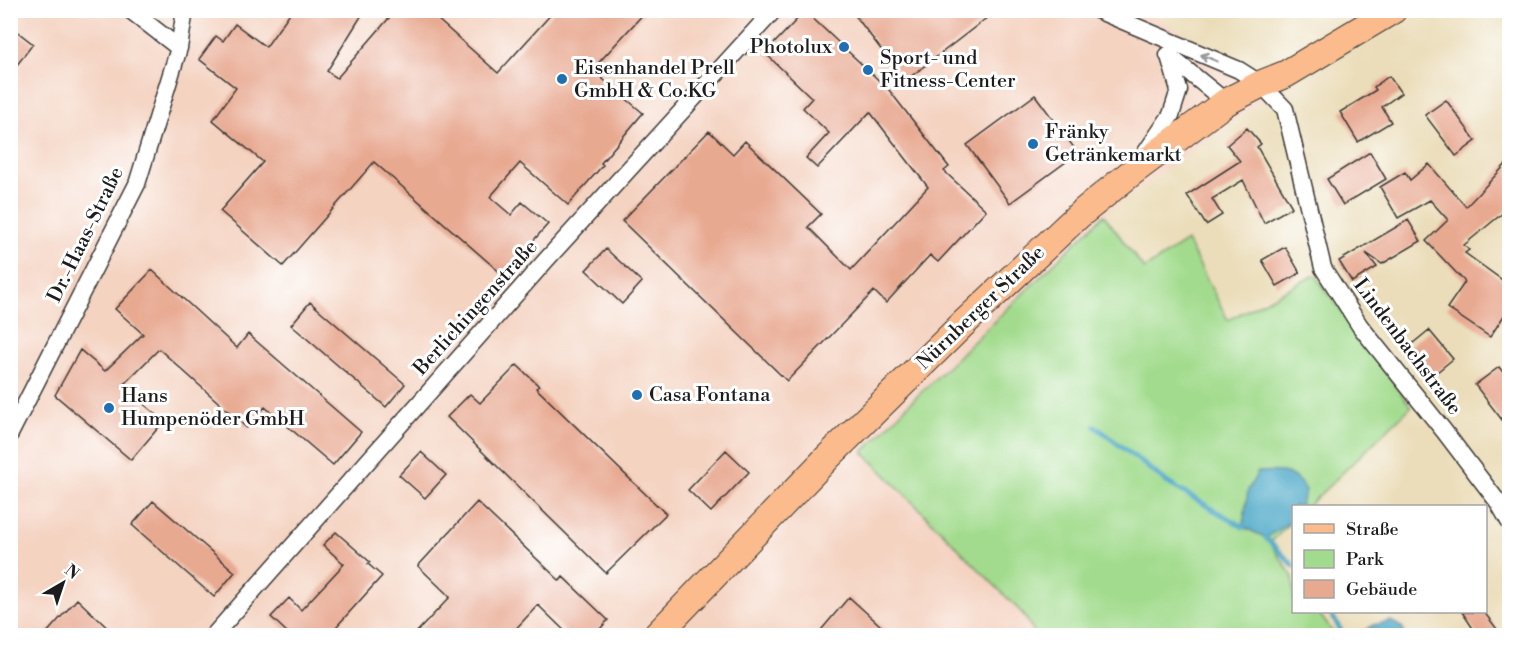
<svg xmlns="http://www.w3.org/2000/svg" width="1520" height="646" viewBox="0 0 1520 646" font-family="'Libre Bodoni',serif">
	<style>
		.built { fill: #f4d3c1 }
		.green { fill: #a2db8d; stroke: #5f7c54; stroke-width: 1.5 }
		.water { fill: #47a6c6; stroke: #326171; stroke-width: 1.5 }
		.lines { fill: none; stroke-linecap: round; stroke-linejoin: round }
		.stream { stroke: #47a6c6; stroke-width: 5 }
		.building { fill: #e8a991 }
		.street-casing { stroke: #3b3934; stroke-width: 19 }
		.primary-casing { stroke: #3b3934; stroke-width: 29 }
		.street { stroke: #fff; stroke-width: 16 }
		.primary { stroke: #fbbb8c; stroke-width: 27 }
		.oneway { stroke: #999 }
		.poi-dot { fill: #1f6fb2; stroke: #fff; stroke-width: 2 }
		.labels { text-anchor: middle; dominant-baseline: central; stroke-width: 6; stroke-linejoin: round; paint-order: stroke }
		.poi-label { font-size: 20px; fill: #1c1c1c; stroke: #fff; text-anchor: start }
		.street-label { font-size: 20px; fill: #1c1c1c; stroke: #fff }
	</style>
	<rect width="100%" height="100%" fill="#fff"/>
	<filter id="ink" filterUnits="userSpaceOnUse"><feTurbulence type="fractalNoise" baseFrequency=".0167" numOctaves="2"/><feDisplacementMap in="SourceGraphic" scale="12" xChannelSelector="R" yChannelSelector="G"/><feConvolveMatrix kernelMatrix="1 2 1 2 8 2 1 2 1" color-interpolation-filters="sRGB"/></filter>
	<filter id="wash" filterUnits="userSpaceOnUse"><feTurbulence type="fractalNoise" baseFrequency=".008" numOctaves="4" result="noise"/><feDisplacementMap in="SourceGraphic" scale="24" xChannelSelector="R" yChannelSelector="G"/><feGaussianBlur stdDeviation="1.35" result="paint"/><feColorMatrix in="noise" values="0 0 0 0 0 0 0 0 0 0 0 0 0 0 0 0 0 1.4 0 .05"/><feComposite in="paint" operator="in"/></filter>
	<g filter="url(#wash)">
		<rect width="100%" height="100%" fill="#ebddb9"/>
		<path class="built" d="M10,11H1146L1281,87L1104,215L906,407L863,452L1023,614L1036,635H11Z"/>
		<path class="green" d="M1104,215L1144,269L1187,241L1228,320L1315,275L1411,407L1308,506H1294L1293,520L1270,543L1293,577L1294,612H1318L1335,635H1036L1023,614L863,452L906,407Z"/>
		<path class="water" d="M1258,472C1283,471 1291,469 1306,490L1300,506H1294L1293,520L1266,538L1243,527L1248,490Z
			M1391,621L1403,628L1404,635H1359L1373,625Z"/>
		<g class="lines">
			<path class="stream" d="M1095,426L1168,483L1243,527
				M1266,538L1294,566
				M1330,612L1344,636"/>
		</g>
		<g id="blocks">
			<path class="building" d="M292,10H365L327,71L337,78L396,10H427L498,73L555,10H647L592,70L643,113L601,163L603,165L568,205L520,163L490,197L511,215L522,202L548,224L503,275L374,162L283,266L220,211L263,162L213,120L236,88L199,59L216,36L223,41L235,24L266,47Z
				M851,10H997L905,81Z
				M805,11L889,90L949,167L944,171L986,210L938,262L930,255L886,303L874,291L787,381L622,221L709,131L733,154L745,141L821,214L808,227L851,270L928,187L870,112L817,168L806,158L829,133L803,108L812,98L765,53Z
				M10,26L33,44L10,74Z
				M1389,76L1401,93L1382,107L1391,122L1358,142L1340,112L1376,90L1374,87Z
				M1035,95L1078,153L1010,203L967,145Z
				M1446,100L1476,141L1456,156L1425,115Z
				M1247,128L1261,144L1257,147L1292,207L1264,223L1243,180L1212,199L1222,215L1206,225L1187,195L1240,161L1227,145Z
				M1370,152L1386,179L1343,205L1327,179Z
				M1509,161V208L1464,245L1469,250L1465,253L1509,285V308L1490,337L1447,308L1465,282L1426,241L1448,220L1430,200L1398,218L1380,187L1405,172L1410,180L1429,164L1466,207Z
				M1408,220L1421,241L1382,264L1366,253L1377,267L1352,282L1339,261Z
				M1285,247L1300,273L1277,286L1262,260Z
				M606,249L642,282L622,304L586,270Z
				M152,270L237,348L248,334L361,432L333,465L265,407L247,428L159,349L122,386L164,421L131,460L55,395L80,350L105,371L143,334L115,309Z
				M310,302L405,384L386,407L291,325Z
				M1429,330L1453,359L1431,377L1407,348Z
				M517,365L539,386L536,388L666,514L606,573L447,417L470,394L480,403Z
				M1499,367L1509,380V429L1475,385Z
				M726,450L749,472L711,512L688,490Z
				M421,452L446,475L425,498L399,475Z
				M153,501L235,572L214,597L132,525Z
				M477,502L560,581L563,577L608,620L594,636H570L538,605L509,636H413L450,597L418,566Z
				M336,532L370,562L368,564L382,576L328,636H291L271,617L289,598L301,610L344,564L323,545Z
				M849,597L892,636H816Z
				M77,599L116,636H44Z
				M1462,612H1484L1497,629L1488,636H1478Z"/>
		</g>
	</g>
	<g filter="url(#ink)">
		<use href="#blocks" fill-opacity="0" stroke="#3b3934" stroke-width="1.5"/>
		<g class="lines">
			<defs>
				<path id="street" d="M130,10L179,48
					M1097,10L1239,70L1261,84L1285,109L1323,268L1360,326L1444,431L1498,502L1510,523
					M1168,55L1226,102
					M1144,155L1171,115L1179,90L1169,56
					M10,434L137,184L179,48L185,10
					M213,636L547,259L774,10"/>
				<path id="primary" d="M656,636L829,456L963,324L1079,215L1131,173L1226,102L1261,84L1286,74L1393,10"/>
			</defs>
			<use href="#street" class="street-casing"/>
			<use href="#primary" class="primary-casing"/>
			<use href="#street" class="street"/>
			<use href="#primary" class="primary"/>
		</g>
		<defs><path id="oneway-shaft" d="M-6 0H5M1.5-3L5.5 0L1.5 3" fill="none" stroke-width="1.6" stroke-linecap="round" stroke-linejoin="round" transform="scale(1.5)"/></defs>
		<use class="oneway" href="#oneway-shaft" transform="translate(1209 58) rotate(-158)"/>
	</g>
	<g class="poi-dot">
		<circle cx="844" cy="47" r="6"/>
		<circle cx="868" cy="70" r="6"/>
		<circle cx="562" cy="79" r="6"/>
		<circle cx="1033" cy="144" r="6"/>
		<circle cx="637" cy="395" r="6"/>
		<circle cx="109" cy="408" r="6"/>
	</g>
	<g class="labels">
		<g class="poi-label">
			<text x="832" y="47" text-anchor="end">Photolux</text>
			<text x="880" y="58">Sport- und<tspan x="880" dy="23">Fitness-Center</tspan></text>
			<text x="574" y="68">Eisenhandel Prell<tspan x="574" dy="23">GmbH &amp; Co.KG</tspan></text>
			<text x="1045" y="132">Fränky<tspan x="1045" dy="23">Getränkemarkt</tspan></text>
			<text x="649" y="395">Casa Fontana</text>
			<text x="121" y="396">Hans<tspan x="121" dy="23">Humpenöder GmbH</tspan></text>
		</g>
		<g class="street-label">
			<text transform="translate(86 235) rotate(-64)">Dr.-Haas-Straße</text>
			<text transform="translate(476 308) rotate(-48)">Berlichingenstraße</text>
			<text transform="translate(981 308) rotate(-44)">Nürnberger Straße</text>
			<text transform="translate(1407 347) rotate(53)">Lindenbachstraße</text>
		</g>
	</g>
	<rect width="1520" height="646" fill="none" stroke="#fff" stroke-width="36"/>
	<rect x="1292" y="505" width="195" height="108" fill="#ffffff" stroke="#a4a4a4" stroke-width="1.5"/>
	<rect x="1304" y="524" width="30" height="9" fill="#fbbb8c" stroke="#a4a4a4" stroke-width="1.5"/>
	<text x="1346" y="535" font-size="18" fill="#1c1c1c">Straße</text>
	<rect x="1304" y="550" width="30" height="18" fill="#a2db8d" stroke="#a4a4a4" stroke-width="1.5"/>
	<text x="1346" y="565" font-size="18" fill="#1c1c1c">Park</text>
	<rect x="1304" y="580" width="30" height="18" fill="#e8a991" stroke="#a4a4a4" stroke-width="1.5"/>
	<text x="1346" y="595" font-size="18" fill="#1c1c1c">Gebäude</text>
	<g transform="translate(63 583) rotate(39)" stroke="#ffffff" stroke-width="4.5" paint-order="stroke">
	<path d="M0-4.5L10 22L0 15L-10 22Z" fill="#1c1c1c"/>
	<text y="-9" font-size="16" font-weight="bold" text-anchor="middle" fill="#1c1c1c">N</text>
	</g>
</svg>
